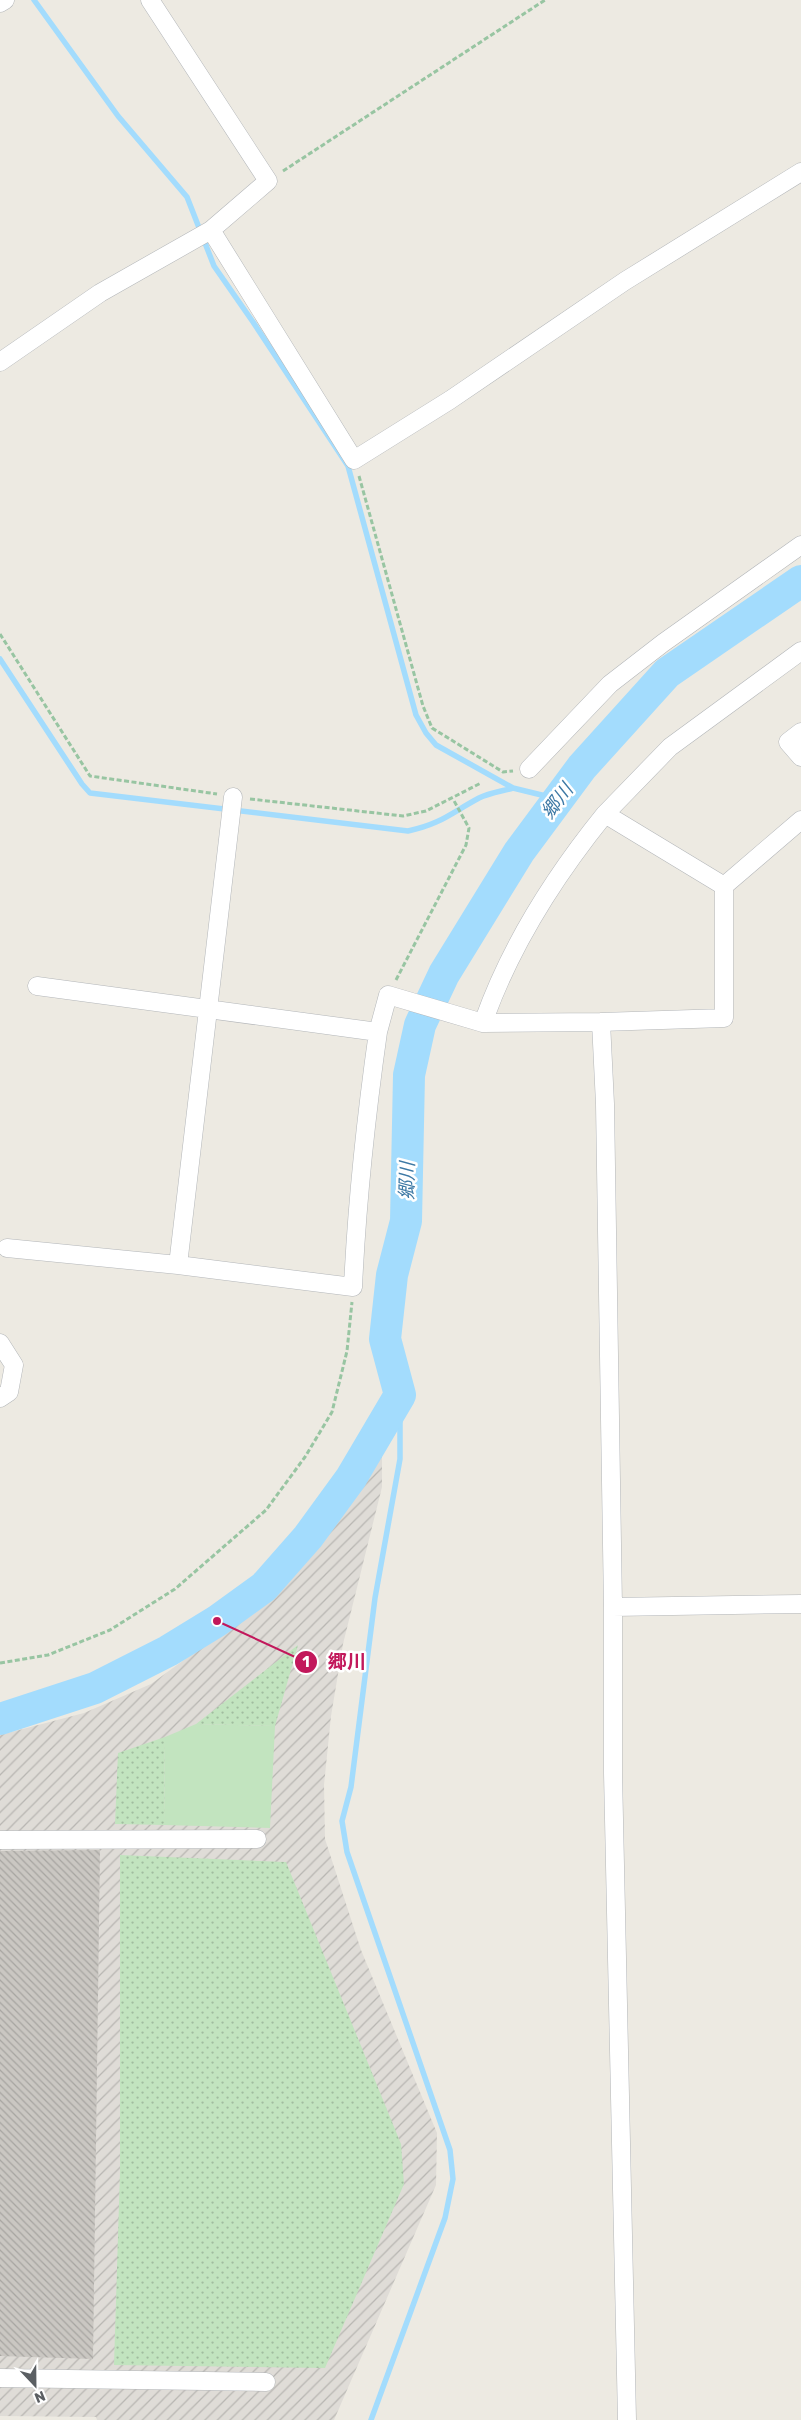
<svg xmlns="http://www.w3.org/2000/svg" width="801" height="2420" viewBox="0 0 801 2420" font-family="Rubik,'Noto Sans JP',sans-serif">
	<style>
		.industrial { fill: url(#industrial-furrows) }
		.grass { fill: url(#grass-dots) }
		.garden { fill: #c2e4bf }
		.water { fill: url(#water-ripples) }
		.lines { fill: none; stroke-linecap: round; stroke-linejoin: round }
		.stream { stroke: #a3dcfd; stroke-width: 5.5 }
		.river { stroke: #a3dcfd; stroke-width: 32 }
		.building { fill: url(#building-back-hatch) }
		.minor-casing { stroke: #b3b6b9; stroke-width: 19 }
		.path { stroke: #98c5a2; stroke-width: 3; stroke-dasharray: 5 2.5; stroke-linecap: butt }
		.minor { stroke: #fff; stroke-width: 18 }
		.labels { text-anchor: middle; dominant-baseline: central; stroke-width: 5; stroke-linejoin: round; paint-order: stroke }
		.water-label { font-size: 19px; font-style: italic; fill: #3e79a5; stroke: #fff }
		.leader { fill: none; stroke: #c2185b; stroke-width: 2 }
		.callout-dot { fill: #c2185b; stroke: #fff; stroke-width: 2 }
		.mark-label { font-size: 15px; text-anchor: middle; font-weight: bold; fill: #fff }
		.callout-label { font-size: 19px; text-anchor: middle; font-weight: bold; fill: #c2185b; stroke: #fff; stroke-width: 5; stroke-linejoin: round; paint-order: stroke }
	</style>
	<defs>
		<pattern id="industrial-furrows" width="10" height="10" patternUnits="userSpaceOnUse" patternTransform="scale(1.25)"><rect width="10" height="10" fill="#dfdcd7"/><path d="M-1 1l2-2M0 10L10 0M9 11l2-2" fill="none" stroke="#b8b6b2"/></pattern>
		<pattern id="grass-dots" width="8" height="8" patternUnits="userSpaceOnUse" patternTransform="scale(1.25)"><rect width="8" height="8" fill="#c2e4bf"/><path d="M2 2h.1M6 6h.1" fill="none" stroke="#a1bc9f" stroke-width="1.8" stroke-linecap="round"/></pattern>
		<pattern id="water-ripples" width="26" height="14" patternUnits="userSpaceOnUse" patternTransform="scale(1.25)"><rect width="26" height="14" fill="#a3dcfd"/><path d="M2 4q2-2 4 0t4 0M15 11q2-2 4 0t4 0" fill="none" stroke="#88b6d0"/></pattern>
		<pattern id="building-back-hatch" width="6" height="6" patternUnits="userSpaceOnUse" patternTransform="scale(1.25)"><rect width="6" height="6" fill="#cac7c2"/><path d="M-1 5l2 2M0 0l6 6M5-1l2 2" fill="none" stroke="#a7a5a1"/></pattern>
	</defs>
	<rect width="100%" height="100%" fill="#edeae2"/>
	<path class="industrial" d="M382,1453V1487L343,1644L331,1716L324,1785L325,1839L361,1950L437,2133L436,2185L334,2420H97L96,2417L0,2416V1735L84,1713L151,1684L232,1625L309,1553Z"/>
	<path class="grass" d="M298,1645L275,1726L196,1724Z
		M165,1737L164,1825L115,1824L118,1753Z
		M120,1855L286,1862L401,2144L404,2184L325,2368L114,2365L120,2172Z"/>
	<path class="garden" d="M196,1724L275,1726L270,1828L164,1825L165,1737Z"/>
	<path class="water" d="M801,568V596L719,642L673,671Z"/>
	<g class="lines">
		<path class="stream" d="M34,0L118,116L187,197L214,266L253,322L348,466L416,715L426,733L436,745L513,788L558,799
			M0,659L82,784L90,793L408,831C441,824 451,813 479,798C489,793 503,791 513,788
			M371,2420L445,2218L453,2179L450,2150L347,1852L342,1821L351,1787L375,1598L400,1459V1395"/>
		<path class="river" d="M0,1719L95,1688L168,1651L217,1621L264,1587L308,1537L351,1478L400,1395L385,1339L392,1275L406,1221L409,1075L420,1025L444,974L519,852L582,767L667,673L801,581"/>
	</g>
	<path class="building" d="M100,1850L93,2359L0,2356V1851Z"/>
	<g class="lines">
		<defs>
			<path id="minor" d="M0,3L5,0
				M211,230L354,460L450,400L625,281L801,172
				M0,362L100,293L211,230L268,181L150,0
				M801,732L788,742L801,757
				M529,769L610,684L663,643L801,545
				M605,814L670,747L801,651
				M37,986L378,1032L388,995L483,1023L601,1022L724,1018V886L801,820
				M601,1022L605,1104L613,1607V1773L627,2420
				M483,1023C510,946 554,877 605,814L724,886
				M7,1248L178,1265L233,797
				M178,1265L353,1287C357,1201 366,1117 378,1032
				M0,1343L14,1365L9,1392L0,1398
				M613,1607L801,1604
				M0,1840L257,1839
				M0,2378L266,2382"/>
		</defs>
		<use href="#minor" class="minor-casing"/>
		<path class="path" d="M283,171L545,0
			M359,476L423,706L432,728L503,772L513,771
			M0,634L90,776L217,794
			M250,799L403,816L426,811L481,783
			M396,980L466,845L469,828L453,799
			M0,1663L48,1655L110,1630L175,1589L266,1510L305,1457L332,1412L347,1351L352,1302"/>
		<use href="#minor" class="minor"/>
	</g>
	<g class="labels">
		<g class="water-label">
			<text transform="translate(557 801) rotate(-53)">郷川</text>
			<text transform="translate(407 1181) rotate(-89)">郷川</text>
		</g>
	</g>
	<path class="leader" d="M217 1621L306 1662"/>
	<g class="callout-dot">
		<circle cx="217" cy="1621" r="5"/>
		<circle cx="306" cy="1662" r="12"/>
	</g>
	<g class="mark-label">
		<text x="306" y="1667">1</text>
	</g>
	<g class="callout-label">
		<text x="347" y="1668">郷川</text>
	</g>
	<g transform="translate(35 2385) rotate(158)" stroke="#ffffff" stroke-width="4" paint-order="stroke">
	<path d="M0-4L9 19L0 12L-9 19Z" fill="#5b5f63"/>
	<text y="-8" font-size="14" font-weight="bold" text-anchor="middle" fill="#5b5f63">N</text>
	</g>
</svg>
